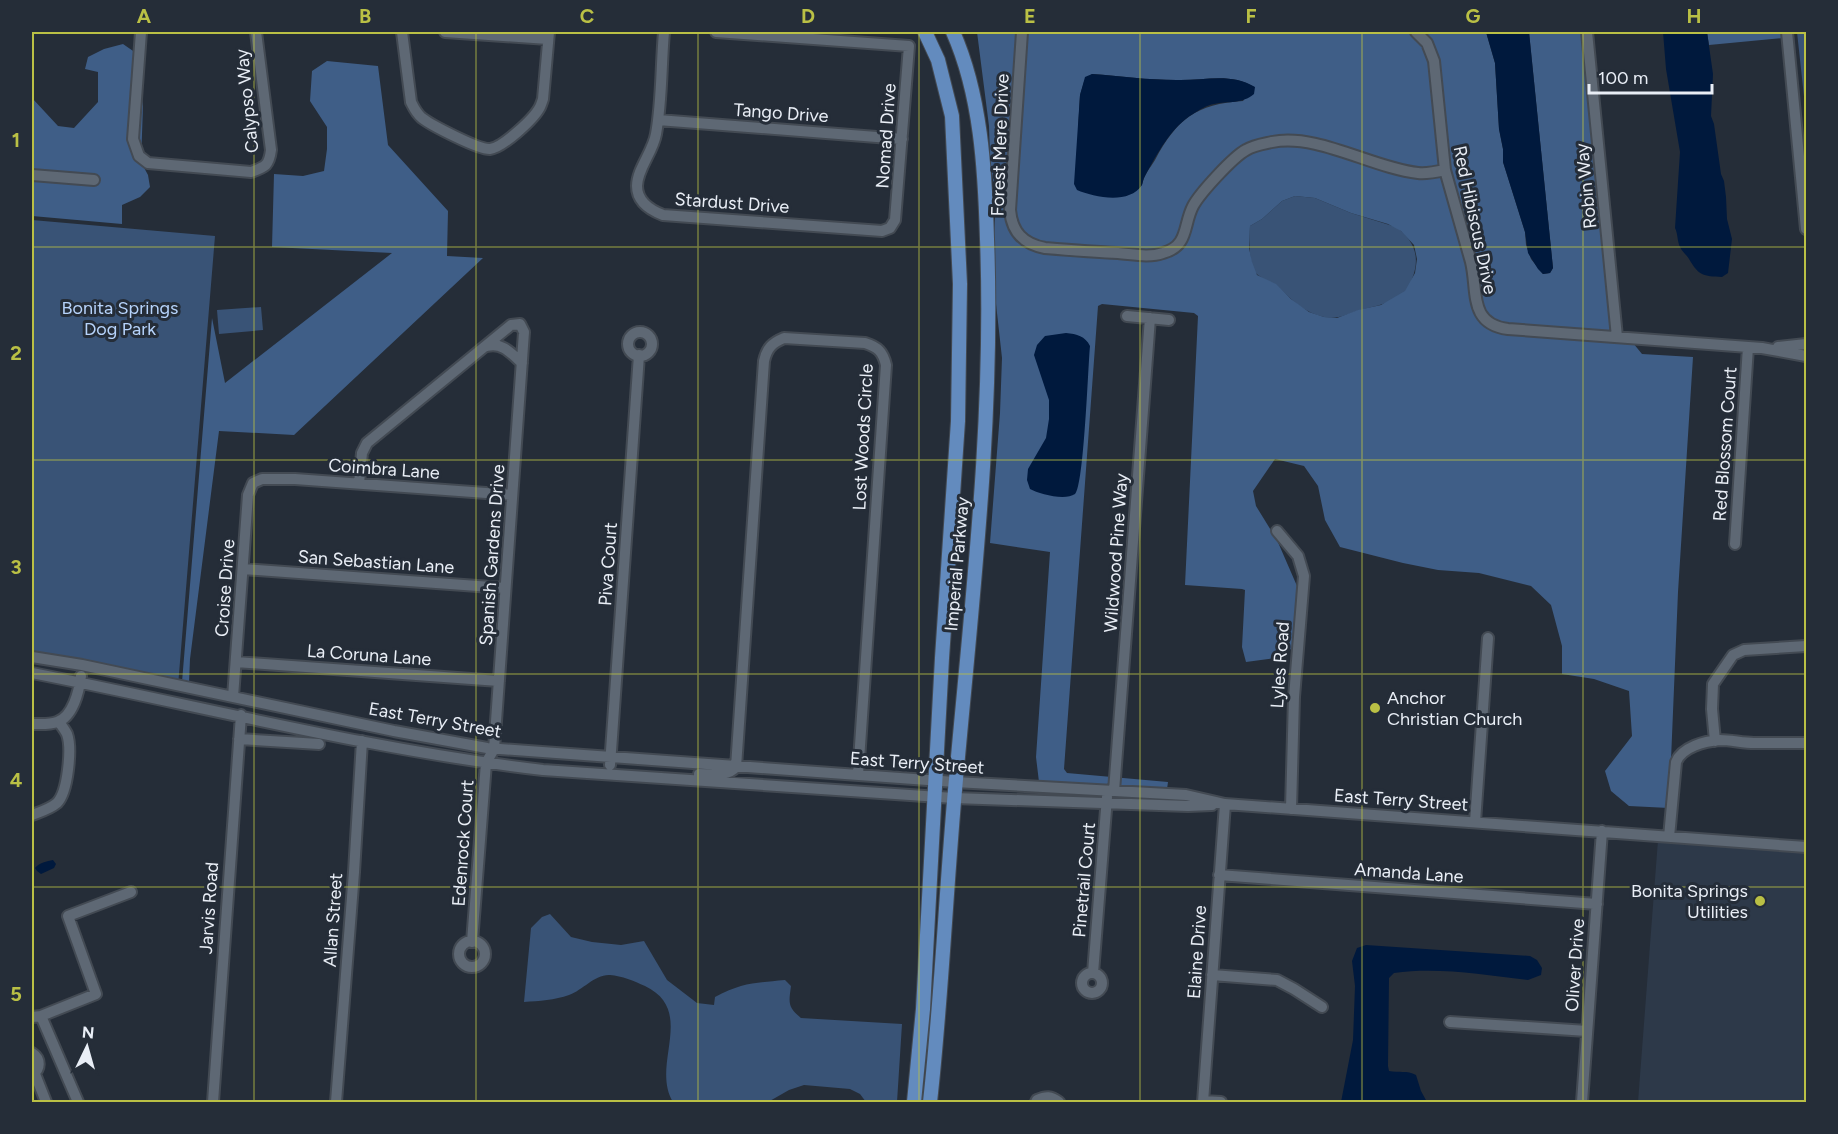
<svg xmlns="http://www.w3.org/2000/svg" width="1838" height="1134" viewBox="0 0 1838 1134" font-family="Figtree,sans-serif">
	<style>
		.built { fill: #2d3949 }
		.green { fill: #395376 }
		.forest { fill: #3f5e87; fill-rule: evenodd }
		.water { fill: #00193d }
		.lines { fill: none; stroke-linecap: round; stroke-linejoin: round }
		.minor-casing { stroke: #434a53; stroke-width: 14 }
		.major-casing { stroke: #434a53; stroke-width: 16 }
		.minor { stroke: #5e6874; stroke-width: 10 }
		.major { stroke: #638bbe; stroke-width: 14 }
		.grid { fill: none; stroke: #bac045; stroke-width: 1.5; stroke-opacity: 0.55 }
		.poi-dot { fill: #bac045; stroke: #252d38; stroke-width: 2 }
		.labels { text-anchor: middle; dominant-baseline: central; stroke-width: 6; stroke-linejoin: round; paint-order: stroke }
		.street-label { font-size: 18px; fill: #e9eef6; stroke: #252d38 }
		.park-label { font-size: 18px; fill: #b6d3fb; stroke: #252d38 }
		.poi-label { font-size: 18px; fill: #e9eef6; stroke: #252d38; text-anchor: start }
		.neatline { fill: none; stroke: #bac045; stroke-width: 2 }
		.grid-label { font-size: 20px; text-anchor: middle; font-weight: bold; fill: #bac045 }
	</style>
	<rect width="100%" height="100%" fill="#252d38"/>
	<path class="built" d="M1658,840L1806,852V1102H1638Z"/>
	<path class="green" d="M1797,32H1806V115Z
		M1295,196L1315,198L1351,213L1396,227C1414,240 1421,257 1412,279C1411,283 1409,288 1406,291C1393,303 1376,306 1360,310C1347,314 1338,320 1324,317C1305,313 1292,300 1278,287C1273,282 1264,280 1258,275C1248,267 1249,239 1250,226L1262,219L1282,201Z
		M32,220L215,236L178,686L32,657Z
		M261,307L263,330L219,334L217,310Z
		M550,914L571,937L592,942L621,945L644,941L667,980L697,1003L714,1005L715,997C743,982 755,983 785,980L791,986C789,1002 787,1007 801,1018L902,1024L897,1102H866L860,1094L850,1089L804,1085L789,1090L768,1102H673C650,1065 697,1011 645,986C634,981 622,976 610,975C595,974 583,990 569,995C555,1000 539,1001 524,1002L531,928L542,917Z"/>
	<path class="forest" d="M977,32H1486L1495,63L1499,129L1503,149V162L1525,232L1526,245L1531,259L1543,274L1550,273L1553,268L1529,32H1590L1615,321L1642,354L1693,357L1678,592L1669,808L1629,806L1611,791L1605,771L1632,736L1629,691L1594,679L1562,674V646L1551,605L1531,586L1479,573L1438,570L1403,563L1340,547L1325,520L1318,486L1304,466L1275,459L1253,491L1256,506L1277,540L1297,586L1300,621L1294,646L1282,657L1246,662L1242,647L1245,590L1242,589L1185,585L1198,316L1194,313L1102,304L1098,306L1064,769L1067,773L1168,782L1167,789L1039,782L1036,757L1050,552L990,543L1000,413L1002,358L996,304L994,234L996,201L990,158L989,126ZM1092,74C1120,76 1148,80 1176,80C1203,81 1231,72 1254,87L1243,101C1196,104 1177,119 1155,160C1150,168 1144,175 1142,185L1126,196L1078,129L1080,95L1084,82ZM1295,196L1315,198L1351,213L1388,224L1401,231L1414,245L1417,259L1415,273L1405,291L1381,305L1358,310L1337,318L1324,317L1309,312L1291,299L1276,284L1257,275L1252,262L1249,248L1250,226L1262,219L1282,201Z
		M1707,32H1794V37L1709,45Z
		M123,44L136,53L143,106L141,162L148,175L150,187L140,197L122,205V224L32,216V98L58,126L74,128L98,102V72L85,69L88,57L104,49Z
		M327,61L378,66L388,145L448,211L447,256L483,258L294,435L219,431L190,659L189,683L182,682L212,318L225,383L392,253L272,247L274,174L303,176L324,171L327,149V127L310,101L312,71Z"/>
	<path class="water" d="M1486,32H1529L1553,268L1550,273L1543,274L1538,269L1528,253L1525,232L1503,162V149L1499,129L1495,63Z
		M1663,32H1707L1713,74L1711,116L1714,124L1721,174L1724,181L1726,197L1727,219L1732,239L1728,273L1722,277C1703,276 1699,276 1689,259C1687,255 1682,252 1680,247C1677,241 1678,234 1675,228L1680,152L1666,69Z
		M1092,74C1120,76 1148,80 1176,80C1203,81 1231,72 1255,87L1254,94C1242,104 1229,101 1214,104C1207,105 1199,110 1193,114C1171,127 1157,154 1145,176C1143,179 1143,182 1142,185C1129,205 1094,197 1077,190L1074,184L1080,95L1085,77Z
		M1066,333C1077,334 1085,336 1090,346C1088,366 1084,486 1075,494C1065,501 1039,494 1030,489L1027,480L1028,469L1046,438L1049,419V400L1034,355L1037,345L1045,336Z
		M53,860L56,864L54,868L41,874L37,871L35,868C39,863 47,861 53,860Z
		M1366,945L1530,956L1537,960L1542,968L1541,975L1528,980C1483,975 1439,967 1394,973L1389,978L1388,1066L1389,1071C1399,1073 1407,1070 1416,1075L1421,1091L1427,1102H1341L1353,1040L1355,986L1352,961L1357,948Z"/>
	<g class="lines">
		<defs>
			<path id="minor" d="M141,32L133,139L139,156L148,163L251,172C265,167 269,166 271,150L256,32
				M402,32L411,102C414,108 416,113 422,118C431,125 479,150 490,149C502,148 534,119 540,107C541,105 542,102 543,99L549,32
				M445,32L548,39
				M664,32C661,65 662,101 656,134C653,152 637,169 637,186C637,202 650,210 663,215L882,231L890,228L895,220L909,46L716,32
				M1022,32L1010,210C1012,232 1023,244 1045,248C1069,250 1093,252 1118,253C1132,254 1149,258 1163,253C1189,246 1183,225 1193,206C1200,193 1233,157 1246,150C1254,145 1263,144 1272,142C1318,133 1372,168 1418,173C1427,174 1436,172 1445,170
				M1416,32L1427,43L1434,61L1445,170L1471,262C1478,290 1468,324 1508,329L1762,348L1806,356
				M1587,32L1617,337
				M1787,32L1806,229
				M658,120L902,139
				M32,175L94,180
				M1127,316L1169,320
				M628 344a12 12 0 1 1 24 0a12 12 0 1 1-24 0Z
				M487,346C502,342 511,353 522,363
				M1778,347L1806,344
				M359,483L362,453L367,443L511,325L520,324L524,332L494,749L486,763L472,942
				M1277,531L1298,556L1304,576L1294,697L1291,809
				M1735,544L1748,347
				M243,569L505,588
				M32,657L82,665L394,731L487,748L955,782L1186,795L1225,804L1806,847
				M236,662L499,681
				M32,673C201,706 371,750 543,770L954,798L1188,806L1212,805
				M233,697L248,495L253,483L262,479H295L512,495
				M32,724C40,724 49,725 57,722C73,717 79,691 81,676
				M239,739L319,744
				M1715,741L1712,709L1713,684L1733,655L1744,650L1806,646
				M610,765L639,355
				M699,774C711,774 728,777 736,767L764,361C767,348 772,343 784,338L865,343C878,347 883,352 886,365L858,775
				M1114,791L1150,318
				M32,815C40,812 50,809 57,803C68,792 72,748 67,734C65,730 62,726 59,722
				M1475,822L1488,638
				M1669,837L1676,762C1682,747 1705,741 1720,740C1731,740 1743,743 1754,743C1771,743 1789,743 1806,743
				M1219,875L1597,904
				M459 954a13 13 0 1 1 26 0a13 13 0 1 1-26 0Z
				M1093,973L1107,797
				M1082 983a10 10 0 1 1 20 0a10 10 0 1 1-20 0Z
				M1212,975L1277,980L1294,989L1322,1007
				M41,1016L78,1102
				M32,1017L41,1016L96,994L68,916L131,892
				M1450,1022L1587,1031
				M32,1053C41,1059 41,1069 32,1075
				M35,1074L46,1102
				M1203,1101L1221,1102
				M213,1102L241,715
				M336,1102L354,872L362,741
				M1036,1102L1037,1100C1046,1096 1051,1096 1059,1102
				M1203,1102L1225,804
				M1582,1102L1602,831"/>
			<path id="major" d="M914,1102L923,1009L942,658L958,421L960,284L952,116L938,60L925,32
				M930,1102C942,995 946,887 956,779C972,599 994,419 987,239C985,170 981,95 953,32"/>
		</defs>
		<use href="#minor" class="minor-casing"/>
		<use href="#major" class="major-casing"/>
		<use href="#minor" class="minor"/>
		<use href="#major" class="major"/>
	</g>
	<path class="grid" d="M254,32V1102M476,32V1102M698,32V1102M919,32V1102M1140,32V1102M1362,32V1102M1583,32V1102M32,247H1806M32,460H1806M32,674H1806M32,887H1806"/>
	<g class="poi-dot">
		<circle cx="1375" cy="708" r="6"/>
		<circle cx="1760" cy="901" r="6"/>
	</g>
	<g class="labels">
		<g class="street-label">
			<text transform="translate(247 101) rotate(-96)">Calypso Way</text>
			<text transform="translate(781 113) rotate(4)">Tango Drive</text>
			<text transform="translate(886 136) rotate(-86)">Nomad Drive</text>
			<text transform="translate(1000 145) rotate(-88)">Forest Mere Drive</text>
			<text transform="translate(1586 186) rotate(-96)">Robin Way</text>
			<text transform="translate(732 203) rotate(4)">Stardust Drive</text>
			<text transform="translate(1475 220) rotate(78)">Red Hibiscus Drive</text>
			<text transform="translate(863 437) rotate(-87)">Lost Woods Circle</text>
			<text transform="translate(1725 444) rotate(-86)">Red Blossom Court</text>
			<text transform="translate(384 469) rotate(4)">Coimbra Lane</text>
			<text transform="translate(1116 553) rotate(-86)">Wildwood Pine Way</text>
			<text transform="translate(492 555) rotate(-86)">Spanish Gardens Drive</text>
			<text transform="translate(376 562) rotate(4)">San Sebastian Lane</text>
			<text transform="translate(608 564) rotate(-86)">Piva Court</text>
			<text transform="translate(957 564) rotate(-85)">Imperial Parkway</text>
			<text transform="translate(225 588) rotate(-86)">Croise Drive</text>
			<text transform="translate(369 655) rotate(4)">La Coruna Lane</text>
			<text transform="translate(1280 665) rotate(-86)">Lyles Road</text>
			<text transform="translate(435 720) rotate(10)">East Terry Street</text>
			<text transform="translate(917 763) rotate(4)">East Terry Street</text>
			<text transform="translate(1401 800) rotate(4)">East Terry Street</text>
			<text transform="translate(463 843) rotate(-86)">Edenrock Court</text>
			<text transform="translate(1409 873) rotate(4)">Amanda Lane</text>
			<text transform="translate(1084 880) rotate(-85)">Pinetrail Court</text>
			<text transform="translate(209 908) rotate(-86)">Jarvis Road</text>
			<text transform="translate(333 920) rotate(-86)">Allan Street</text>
			<text transform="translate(1197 952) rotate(-86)">Elaine Drive</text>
			<text transform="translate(1575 965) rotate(-86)">Oliver Drive</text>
		</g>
		<g class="park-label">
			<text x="120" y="308">Bonita Springs<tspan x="120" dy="21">Dog Park</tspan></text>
		</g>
		<g class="poi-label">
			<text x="1387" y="698">Anchor<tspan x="1387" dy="21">Christian Church</tspan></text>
			<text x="1748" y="891" text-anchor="end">Bonita Springs<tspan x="1748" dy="21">Utilities</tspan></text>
		</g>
	</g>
	<rect width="1838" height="1134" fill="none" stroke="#252d38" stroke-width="66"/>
	<g transform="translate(87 1047) rotate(5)" stroke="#252d38" stroke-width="4.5" paint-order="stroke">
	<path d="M0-4.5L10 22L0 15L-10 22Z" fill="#e9eef6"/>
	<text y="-9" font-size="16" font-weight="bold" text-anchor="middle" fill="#e9eef6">N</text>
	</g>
	<path d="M1589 84v9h123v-9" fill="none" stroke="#e9eef6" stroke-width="3"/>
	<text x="1598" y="84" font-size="18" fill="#e9eef6" stroke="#252d38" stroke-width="4.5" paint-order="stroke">100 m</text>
	<rect x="33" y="33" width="1772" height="1068" class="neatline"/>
	<g class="grid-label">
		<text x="144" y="23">A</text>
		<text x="365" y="23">B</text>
		<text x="587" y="23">C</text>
		<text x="808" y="23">D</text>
		<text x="1030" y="23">E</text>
		<text x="1251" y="23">F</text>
		<text x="1473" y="23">G</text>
		<text x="1694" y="23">H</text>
		<text x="16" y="147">1</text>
		<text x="16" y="360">2</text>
		<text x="16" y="574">3</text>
		<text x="16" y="787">4</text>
		<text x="16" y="1001">5</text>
	</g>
</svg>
